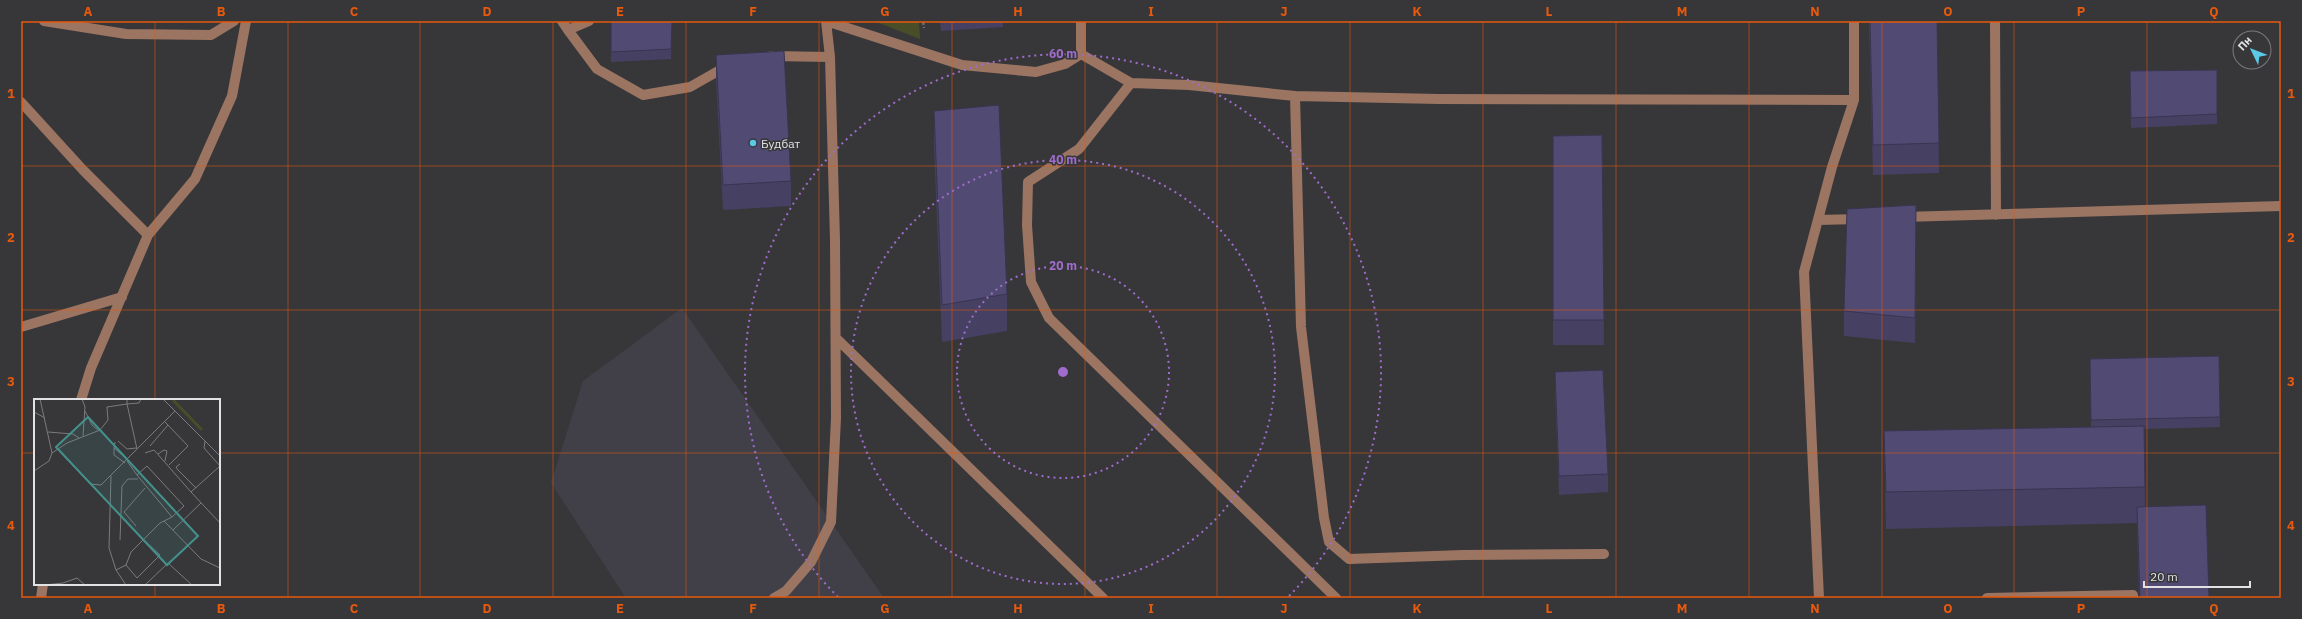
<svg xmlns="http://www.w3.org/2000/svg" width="2302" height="619" viewBox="0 0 2302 619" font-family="'IBM Plex Sans',sans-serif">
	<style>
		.built { fill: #414049 }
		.green { fill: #494d28 }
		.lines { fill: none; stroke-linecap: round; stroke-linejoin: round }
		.path { stroke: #707073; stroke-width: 2.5; stroke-dasharray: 4 2; stroke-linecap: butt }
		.minor { stroke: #9b7562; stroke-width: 10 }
		.wall { fill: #464063 }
		.building { fill: #514b73; stroke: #393450 }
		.grid { fill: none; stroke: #e8590c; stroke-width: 1; stroke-opacity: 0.55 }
		.ring { fill: none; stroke: #9f6ccc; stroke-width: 2; stroke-dasharray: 2 4 }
		.poi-dot { fill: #5bc8e6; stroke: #37373a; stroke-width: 1.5 }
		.labels { text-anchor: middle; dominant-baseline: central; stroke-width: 3; stroke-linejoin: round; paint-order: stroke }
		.poi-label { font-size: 12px; fill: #e2e2e4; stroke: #37373a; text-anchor: start }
		.inset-road { fill: none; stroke: #7b7b7e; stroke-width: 1 }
		.view { fill: #44918c; fill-opacity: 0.15; stroke: #44918c; stroke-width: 2 }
		.inset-edge { fill: none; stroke: #e2e2e4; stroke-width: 2 }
		.centre { fill: #9f6ccc; stroke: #37373a; stroke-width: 2 }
		.ring-label { font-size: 12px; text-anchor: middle; font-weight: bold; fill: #9f6ccc; stroke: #37373a; stroke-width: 3; stroke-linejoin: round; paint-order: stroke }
		.neatline { fill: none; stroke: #e8590c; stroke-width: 1.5 }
		.grid-label { font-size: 13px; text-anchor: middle; font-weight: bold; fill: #e8590c }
	</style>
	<rect width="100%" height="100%" fill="#37373a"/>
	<path class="built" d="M682,308L884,598H626L551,483L583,381Z"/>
	<path class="green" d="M874,21H919L920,39Z"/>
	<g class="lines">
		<path class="path" d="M923,21L924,28"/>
		<path class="minor" d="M44,21L126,34L211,35L234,21
			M562,21L568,30L589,21
			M826,21L962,65L1036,72L1065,64L1081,54
			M1995,21L1996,215
			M568,30L597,69L643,95L690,87L727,66
			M1081,54L1131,83L1189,85L1295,96L1439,99L1854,100V21
			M1081,54V21
			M771,56L830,57
			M1131,83L1079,149L1028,182L1027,225L1031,282L1049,318L1336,598
			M1295,96L1301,327L1324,518L1329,542L1349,559L1463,555L1604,554
			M21,102L83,170L148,235
			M1903,217L2281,206
			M1818,220L1859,219
			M21,327L122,297
			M836,338L1103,598
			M81,400L91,368L148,235L195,179L232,96L246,21
			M41,598L43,584
			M774,598L786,591L811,562L831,522L836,418L835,240L830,57L826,21
			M1819,598L1804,272L1832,167L1854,100
			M1987,598L2133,595V598"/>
	</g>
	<path class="wall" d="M611,21H672L671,59L611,62Z
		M940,21H1003V27L941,31Z
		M1869,21H1937L1939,173L1873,175Z
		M716,55L791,181V206L723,210L716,80Z
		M2217,70V124L2131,128L2130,71Z
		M934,111L1007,294V331L942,342L934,148Z
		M1602,135L1604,345H1553V136Z
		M1916,230L1915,343L1844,336V311Z
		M2219,356L2220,427L2144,429L2145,507L2209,598H2139L2137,523L1886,529L1884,431L2091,427L2090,359Z
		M1555,372L1608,474V492L1559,495L1555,391Z"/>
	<path class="building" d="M611,21H672L671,49L611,52Z
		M1870,21H1937L1939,143L1873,145Z
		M784,51L791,181L723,185L716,55Z
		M2217,70V114L2131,118L2130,71Z
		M999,105L1007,294L942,305L934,111Z
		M1602,135L1604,320H1553V136Z
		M1916,205L1915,318L1844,311L1847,209Z
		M2219,356L2220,417L2091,420L2090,359Z
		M1603,370L1608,474L1559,476L1555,372Z
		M2144,426L2145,487L1886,492L1884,431Z
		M2206,505L2209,598H2140L2137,507Z"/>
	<path class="grid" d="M155,21V400M288,21V598M420,21V598M553,21V598M686,21V598M819,21V598M952,21V598M1085,21V598M1217,21V598M1350,21V598M1483,21V598M1616,21V598M1749,21V598M1882,21V598M2014,21V598M2147,21V598M21,166H2281M21,310H2281M21,453H35M219,453H2281M155,584V598"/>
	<g class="ring">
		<circle cx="1063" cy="372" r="106"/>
		<circle cx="1063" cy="372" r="212"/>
		<path d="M838 597A318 318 0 1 1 1288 597"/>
	</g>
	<circle class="poi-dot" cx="753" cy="143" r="4"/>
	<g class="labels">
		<g class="poi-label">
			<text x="761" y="143">Будбат</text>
		</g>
	</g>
	<g transform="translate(34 399)">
		<rect width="186" height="186" fill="#37373a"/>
		<path d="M140,0L169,30L167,32L138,2Z" fill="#494d28"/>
		<path class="inset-road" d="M48,0L51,8L49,37M129,0L186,57M51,12L58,26L65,32M0,13L11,19M131,23L154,47L135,66M14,33L39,35L45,39M84,42L93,50L102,49M81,43L80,49L94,61M116,47L134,26M80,49V56L91,64M103,50L93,5L105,4L107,0M18,54L33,44L66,31L74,21L73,8L93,5V0M111,54L120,51L157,93L186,67L170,49L171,42M124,55L130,51L133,52L131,62M93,62L103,76L113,67L150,107L138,118L103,76M146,65L142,68L144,71L162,89M0,72L15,62L18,54L6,0M77,77L75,149L82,171L92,166L97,153L126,124L138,118M56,85L67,86L141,12M157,93L186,124M130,122L167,160L186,169M102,127L90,113L111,89M139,131L167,104M86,141L88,87L94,80H104M92,166L103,179L126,156L110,141M82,171L92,186M11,186L29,184L43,179L51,186M111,186L134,164L158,186"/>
		<path class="view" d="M54,18L164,137L133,166L22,48Z"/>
		<rect width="186" height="186" class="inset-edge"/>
	</g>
	<circle cx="1063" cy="372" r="6" class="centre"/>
	<g class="ring-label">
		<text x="1063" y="58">60 m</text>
		<text x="1063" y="164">40 m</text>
		<text x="1063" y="270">20 m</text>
	</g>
	<rect width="2302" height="619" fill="none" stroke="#37373a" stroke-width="44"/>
	<g transform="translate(2252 50) rotate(313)"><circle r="19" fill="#37373a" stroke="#7b7b7e"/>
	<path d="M0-3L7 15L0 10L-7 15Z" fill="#5bc8e6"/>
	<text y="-6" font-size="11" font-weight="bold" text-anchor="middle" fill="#e2e2e4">Пн</text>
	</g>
	<path d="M2144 581v6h106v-6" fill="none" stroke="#e2e2e4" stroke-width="2"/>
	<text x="2150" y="581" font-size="12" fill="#e2e2e4" stroke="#37373a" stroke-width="3" paint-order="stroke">20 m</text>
	<rect x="22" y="22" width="2258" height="575" class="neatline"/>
	<g class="grid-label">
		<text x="88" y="16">A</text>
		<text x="221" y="16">B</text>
		<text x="354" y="16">C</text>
		<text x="487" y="16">D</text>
		<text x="620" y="16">E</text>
		<text x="753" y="16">F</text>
		<text x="885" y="16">G</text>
		<text x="1018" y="16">H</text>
		<text x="1151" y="16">I</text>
		<text x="1284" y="16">J</text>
		<text x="1417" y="16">K</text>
		<text x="1549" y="16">L</text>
		<text x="1682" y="16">M</text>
		<text x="1815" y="16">N</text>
		<text x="1948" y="16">O</text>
		<text x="2081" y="16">P</text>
		<text x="2214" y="16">Q</text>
		<text x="11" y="98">1</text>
		<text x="2291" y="98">1</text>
		<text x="11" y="242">2</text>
		<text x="2291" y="242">2</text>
		<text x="11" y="386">3</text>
		<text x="2291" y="386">3</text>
		<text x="11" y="530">4</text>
		<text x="2291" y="530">4</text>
		<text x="88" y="613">A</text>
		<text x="221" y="613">B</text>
		<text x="354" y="613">C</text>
		<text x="487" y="613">D</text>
		<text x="620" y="613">E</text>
		<text x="753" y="613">F</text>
		<text x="885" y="613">G</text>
		<text x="1018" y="613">H</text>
		<text x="1151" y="613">I</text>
		<text x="1284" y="613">J</text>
		<text x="1417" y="613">K</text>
		<text x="1549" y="613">L</text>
		<text x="1682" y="613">M</text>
		<text x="1815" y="613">N</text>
		<text x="1948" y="613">O</text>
		<text x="2081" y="613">P</text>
		<text x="2214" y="613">Q</text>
	</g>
</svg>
